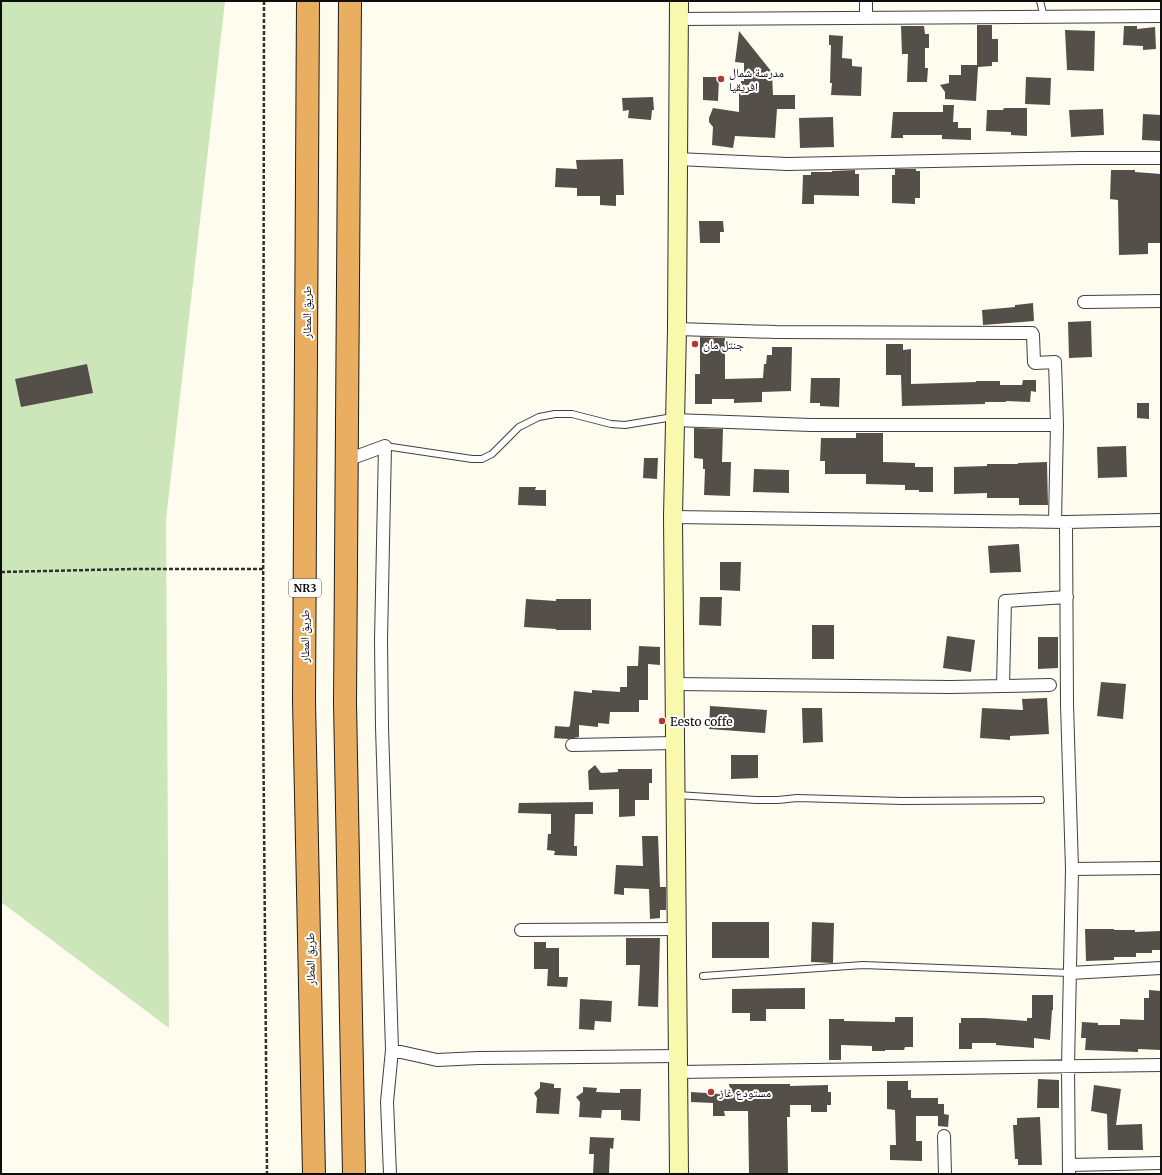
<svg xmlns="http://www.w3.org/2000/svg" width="1162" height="1175" viewBox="0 0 1162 1175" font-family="Merriweather,'Noto Naskh Arabic',serif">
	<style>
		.green { fill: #cce6ba }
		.building { fill: #554f4a }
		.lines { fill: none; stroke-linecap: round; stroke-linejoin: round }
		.lane-casing { stroke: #404040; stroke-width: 8 }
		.street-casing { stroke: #404040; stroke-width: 14 }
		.secondary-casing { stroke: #2f2f2f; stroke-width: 20 }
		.highway-casing { stroke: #1e1e1e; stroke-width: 24 }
		.path { stroke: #2f2f2f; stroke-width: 2.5; stroke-dasharray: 4 2; stroke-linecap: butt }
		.lane { stroke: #fff; stroke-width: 6 }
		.street { stroke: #fff; stroke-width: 12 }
		.secondary { stroke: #f9f9ae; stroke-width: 18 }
		.highway { stroke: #eaae60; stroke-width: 22 }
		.poi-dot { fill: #b3372f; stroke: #fff; stroke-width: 1.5 }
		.labels { text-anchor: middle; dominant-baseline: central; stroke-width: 4; stroke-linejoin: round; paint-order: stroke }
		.shield { fill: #fff; stroke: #565656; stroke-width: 1 }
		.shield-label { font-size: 11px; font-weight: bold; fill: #0d0d0d }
		.poi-label { font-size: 12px; fill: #0d0d0d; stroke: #fff; text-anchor: start }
		.street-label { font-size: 12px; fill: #0d0d0d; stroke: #fff }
	</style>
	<rect width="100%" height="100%" fill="#fefcee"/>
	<path class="green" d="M1,1H225L166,520L169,1028L1,902Z"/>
	<path class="building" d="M977,25H992V39H998V62H992V66L978,67L976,101L945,99V92L940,85L949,83V75H961V65H977Z
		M901,26H924L925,34H929V48H925V68H928L927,82H907L908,54H902Z
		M1124,26H1137V29L1155,27L1156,49L1143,50V46L1123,45Z
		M1065,30L1095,31L1094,71L1067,70Z
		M739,31L771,71V73H772L773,95H795V109H777L775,138L735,136L733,148L712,145L713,127L709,122V118L713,108L739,112V89H741V81H744V63L735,62Z
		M829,35L843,36L842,58L852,59V66L862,67L861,96L831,95L832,83H830L831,45H829Z
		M703,77H719L718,101L703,100Z
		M1026,77L1051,78L1050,105L1025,104Z
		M653,97L654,110H652L651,120L628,118L629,110L623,111L622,98Z
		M943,105H954L953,122H958V128H971V140L942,139V135H903V138H891L893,112H943Z
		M1004,108H1027V136L1011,135V132L986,131L987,110H1003Z
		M1103,109L1104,135L1071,137L1069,110Z
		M1143,114L1161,115V141L1142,140Z
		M833,117L834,147L800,148L799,118Z
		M623,159L624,195H616V206L600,205V196H577V188L555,187L556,168L577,169L576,160Z
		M895,169H916V171H920V198H915V204L892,203V175H895Z
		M855,170V174H859V196L814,195V204H802L803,175H811V172H832V171Z
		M1111,170H1135V172L1161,174V243H1148V254L1119,255L1118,200L1110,199Z
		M699,221H723L724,232H720V243H700Z
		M1033,303L1034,321L983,325L982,310L1015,307V305Z
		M1091,321L1092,357L1069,358L1068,322Z
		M700,337L725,338V379L763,378L764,364H766L767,355H772V347H792L791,391L762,392V402L734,403V399H712V404H695V374H700Z
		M886,344H903V350L911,349V384L976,382V381H1000V385H1022L1023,380H1036V392L1031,391L1030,402L1006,401V402H985V404L902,406L901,375H886Z
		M87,364L93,393L21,407L15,379Z
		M811,378H840L839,407L820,406V403H810Z
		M1137,403H1149V419L1137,418Z
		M694,428L723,429L722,462H731L730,496L704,495L705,469H703V459L694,458Z
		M856,433H883V462L915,463V467H933V492H919V490H905V485L866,484V474H825V461H820L821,438H856Z
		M1126,446L1127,477L1098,478L1097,447Z
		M644,458H658L657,479L643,478Z
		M1047,462L1048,505H1019V498H987V493L954,494V467L987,466V464H1018V463Z
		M754,469L789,470V493L753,492Z
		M519,487H536L535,490H546V506L518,505Z
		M1019,544L1021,572L990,573L988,546Z
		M720,562H741L740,591L720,590Z
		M700,597H722L721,626L699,625Z
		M526,599L556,601V599H591V630H556V629L524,627Z
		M812,625H834V659H812Z
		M947,636L975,640L971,672L943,668Z
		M1038,637H1058V668L1038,669Z
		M639,646L660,647V665L648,664V700H639V712H610L609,724L598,723V727L579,725V737L568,739L554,738L555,726L569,727L570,725L574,691L592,693V690L620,692V687H627V666H638Z
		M1101,682L1126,684L1123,719L1097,716Z
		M1047,698L1049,734L1010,736V740L980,738L982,708L1023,710L1022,699Z
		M710,706L767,710L765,733L709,729Z
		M802,708H822L823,742L803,743Z
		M731,755H758V778L731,779Z
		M595,765L601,773L618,772V769H652V783H649V800H635V816L619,817V789L589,790L588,771Z
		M593,802V814H575L574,846H577V856L554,855L555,851L547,850L548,834H551V814L518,813L519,803Z
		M642,836H658L660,887H666V910H660V918L650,919L649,889L624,888V895L614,894L616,865L643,866Z
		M712,922H769V958H712Z
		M812,922L834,923L833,963L811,962Z
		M1085,929H1114V930H1135V932L1161,931V950H1152V953H1136V957H1114V960L1086,961Z
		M626,938H660L658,1007L638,1006L640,965H626Z
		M534,942H546V948H559V977H568L567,987L547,986L548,969H534Z
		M805,988V1009H766V1021H750V1013H732V989Z
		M1149,990L1161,991V1050L1138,1049V1052L1085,1050L1086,1038H1081L1082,1022L1098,1023V1025H1120V1019L1144,1020V998H1149Z
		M1032,995H1053V1010H1052L1050,1040L1034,1038V1048L996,1045V1043H972V1049H959V1023H961V1018H984L1027,1021V1018H1032Z
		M580,999L612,1001L611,1022L595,1021L594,1030L579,1029Z
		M895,1017H913V1047H905L904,1050H885V1051H872V1046L841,1045V1060H829V1019H844V1021L895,1022Z
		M1038,1079L1059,1080V1108H1037Z
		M887,1081H908V1090H911V1098H938V1104H944V1114L949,1115L948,1127L938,1126V1116H916V1141H922V1161L890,1160V1145H896L895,1110L887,1109Z
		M540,1082L554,1084V1088H561L559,1114L536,1113L537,1098L534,1093L540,1088Z
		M729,1084H790V1086L828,1085V1092H831V1105H827V1112H811V1105H790V1117H787L788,1174H749L748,1111H724L725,1116H713V1103L691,1102V1092L721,1094V1089H730Z
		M1094,1085L1121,1089L1116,1125L1142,1124L1143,1150H1108L1107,1114L1091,1111Z
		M583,1087L597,1088L596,1092L620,1093V1089H641L640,1121L621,1120V1110H602L601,1118L579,1117L580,1102L576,1097L583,1092Z
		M1040,1117L1042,1165H1018V1159H1015L1013,1125H1017V1118Z
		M590,1137L614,1138L613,1149L610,1148L609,1174H593L594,1154H589Z"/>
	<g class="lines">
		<defs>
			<path id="lane" d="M1040,1L1044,17
				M385,446L472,459H482L492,454L519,427L539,417L555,414H572L611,424L625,425L673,417
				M677,795L756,800H778L797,798L902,801L1041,800
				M703,976L863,965L1070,973"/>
			<path id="street" d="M866,18V1
				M679,19L1161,16
				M677,159L787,164L1080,158H1161
				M1084,302L1161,301
				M677,329L776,332L1032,333L1033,335L1034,362L1035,363L1055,362L1057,425L1055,521
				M674,420L811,425H1057
				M347,460L385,446L381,640L382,727L392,1050L387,1102L390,1174
				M673,517L1066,522L1161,520
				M1066,522L1067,704L1072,869L1068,1067L1069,1174
				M675,684L950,687L1050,685
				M1003,686L1005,601L1067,597
				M572,745L675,743
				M1072,869L1161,868
				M521,930L677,929
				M1070,973L1161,968
				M392,1050L437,1060L479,1058L678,1056
				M678,1072L1161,1065
				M944,1136L945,1174
				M1069,1165L1161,1163"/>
			<path id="secondary" d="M679,1174L673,517L677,329L679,1"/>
			<path id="highway" d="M308,1L304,701L314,1174
				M350,1L345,703L354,1174"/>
		</defs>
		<use href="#lane" class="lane-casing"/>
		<use href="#street" class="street-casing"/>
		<use href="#secondary" class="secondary-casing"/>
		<use href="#highway" class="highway-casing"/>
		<path class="path" d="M264,1L263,703L267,1174
			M1,572L133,569H263"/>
		<use href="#lane" class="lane"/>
		<use href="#street" class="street"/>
		<use href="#secondary" class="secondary"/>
		<use href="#highway" class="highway"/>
	</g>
	<g class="poi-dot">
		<circle cx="721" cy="79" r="4"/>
		<circle cx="695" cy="344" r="4"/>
		<circle cx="662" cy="721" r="4"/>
		<circle cx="711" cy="1092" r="4"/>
	</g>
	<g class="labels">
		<rect class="shield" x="289" y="579" width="32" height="18" rx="3"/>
		<g class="shield-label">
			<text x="305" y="588">NR3</text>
		</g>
		<g class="poi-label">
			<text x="729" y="72">مدرسة شمال<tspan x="729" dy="14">افريقيا</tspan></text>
			<text x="703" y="344">جنتل مان</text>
			<text x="670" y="721">Eesto coffe</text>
			<text x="719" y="1092">مستودع غاز</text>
		</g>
		<g class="street-label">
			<text transform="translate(306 312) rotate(-90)">طريق المطار</text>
			<text transform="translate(304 636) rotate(-90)">طريق المطار</text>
			<text transform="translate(310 959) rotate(-91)">طريق المطار</text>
		</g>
	</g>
	<rect width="1162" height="1175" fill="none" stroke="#0d0d0d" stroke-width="4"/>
</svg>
